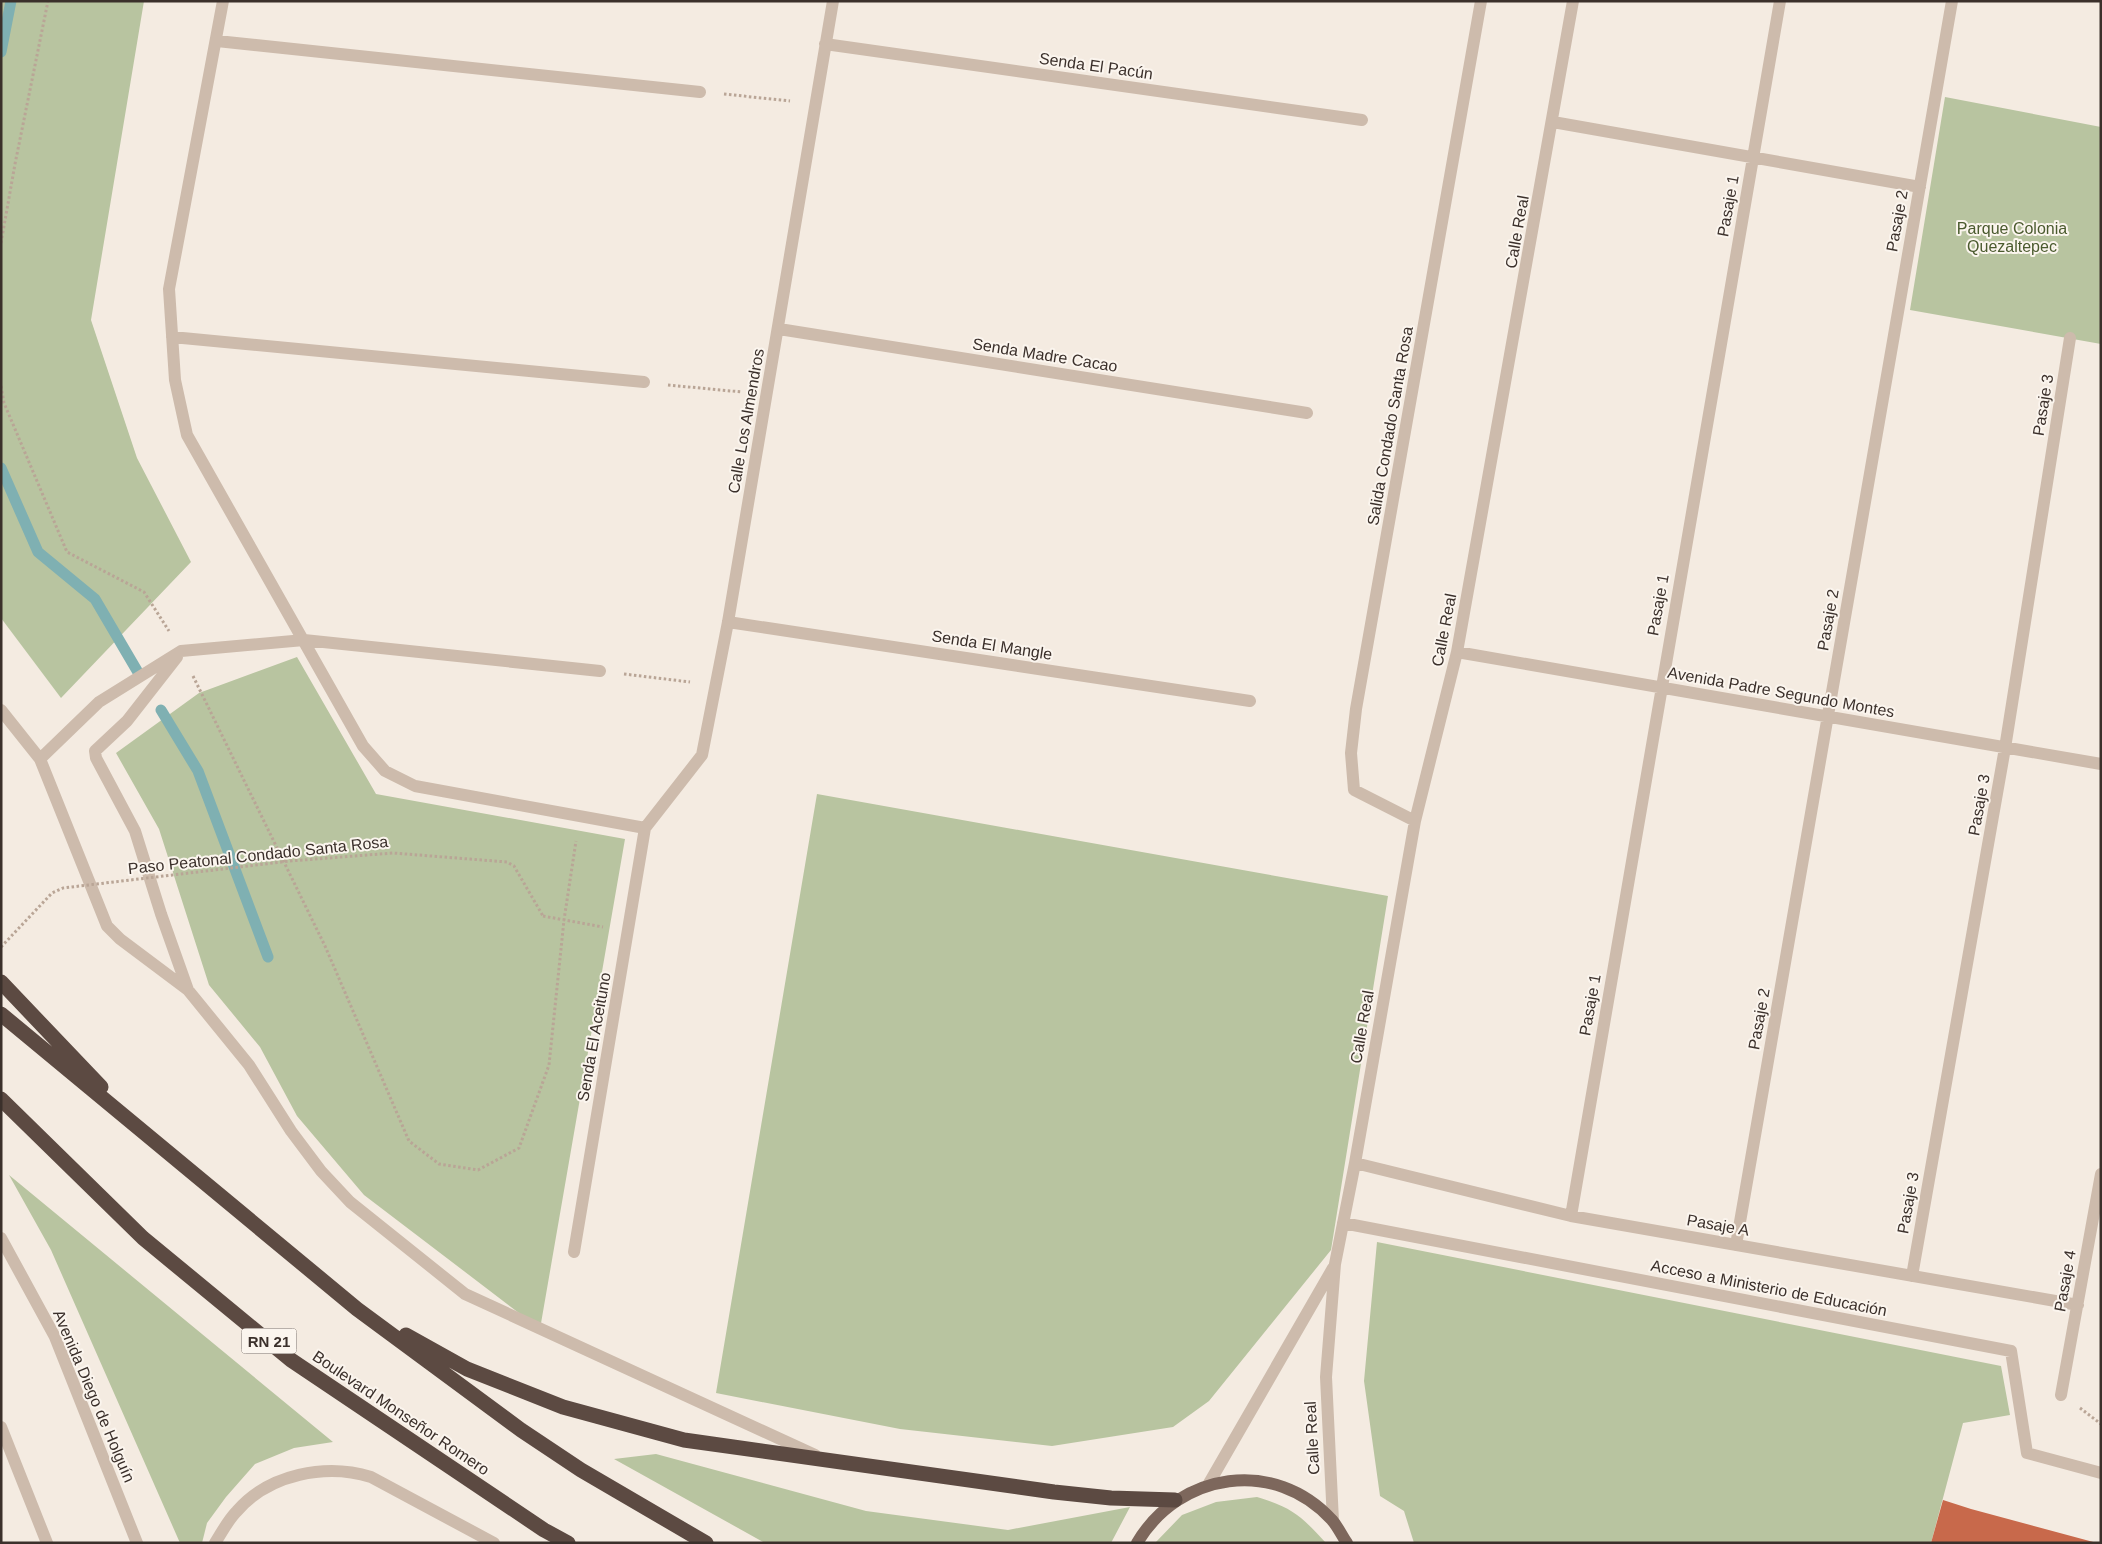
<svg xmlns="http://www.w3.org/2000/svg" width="2102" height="1544" viewBox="0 0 2102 1544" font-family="Arial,sans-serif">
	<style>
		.green { fill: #b8c4a0 }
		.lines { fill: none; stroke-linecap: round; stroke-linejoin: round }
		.stream { stroke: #7fb0b2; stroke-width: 11 }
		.building { fill: #c8694b }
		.path { stroke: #b9a596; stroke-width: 3; stroke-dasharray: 2.5 2.5; stroke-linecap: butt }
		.minor { stroke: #cdbbac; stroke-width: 12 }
		.major { stroke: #7d675c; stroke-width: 12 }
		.highway { stroke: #5c4a42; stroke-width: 15 }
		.path-bridge { stroke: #b9a596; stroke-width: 3; stroke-dasharray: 2.5 2.5; stroke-linecap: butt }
		.labels { text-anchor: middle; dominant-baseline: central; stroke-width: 4; stroke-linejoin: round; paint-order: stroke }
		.shield { fill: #fbf5ee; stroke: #756b66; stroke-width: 1 }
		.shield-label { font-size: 15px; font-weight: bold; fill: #3b302b }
		.street-label { font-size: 16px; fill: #3b302b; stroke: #fbf5ee }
		.park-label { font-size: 16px; fill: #4a5a2e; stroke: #fbf5ee }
	</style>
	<rect width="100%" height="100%" fill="#f4ebe1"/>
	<path class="green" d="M1,1H144L91,320L137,458L191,562L61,698L1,618Z
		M1945,97L2101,127V344L1910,310Z
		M297,657L376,794L625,839L540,1329L364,1195L297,1116L260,1047L209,985L159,829L116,753L199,693Z
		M817,794L1388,896L1331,1250L1209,1401L1173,1427L1052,1446L900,1429L716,1393Z
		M9,1175L333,1442L294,1448L255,1464L226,1497L207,1523L202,1543H180L51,1250Z
		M1377,1242L2001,1366L2010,1415L1963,1423L1931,1543H1414L1404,1511L1380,1496L1364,1381Z
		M656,1454L866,1511L1008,1530L1130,1507L1111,1543H765L614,1459Z
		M1257,1497C1293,1508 1301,1516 1326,1543H1155L1182,1515L1216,1502Z"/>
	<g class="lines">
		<path class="stream" d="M1,52L11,1
			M1,468L38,552L95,599L139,674
			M161,710L198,771L268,957"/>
	</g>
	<path class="building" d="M1943,1500L1971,1509L2097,1543H1931Z"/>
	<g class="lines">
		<path class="path" d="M724,94L790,101
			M1,243L15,164L48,1
			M668,385L742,392
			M1,386L4,403L67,552L144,592L169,631
			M624,674L690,682
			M193,676L325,946L409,1141L439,1164L478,1170L519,1148L549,1065L564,920L576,841
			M543,916L603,927
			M2080,1408L2101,1424"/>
		<path class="minor" d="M223,1L169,289L175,380L187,435L363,746L385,771L415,786L645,828
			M217,41L700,92
			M825,44L1362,120
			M1553,122L1920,187
			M779,329L1307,413
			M172,337L644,382
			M728,622L1250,701
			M1457,652L2101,764
			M177,657L127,721L95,751L96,758L135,831L161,914L188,990
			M600,671L304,640L181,651L99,702L40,759L107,926L120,939L188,990L249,1065L291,1131L321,1171L350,1202L465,1294L815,1455
			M1,710L40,759
			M1415,821L1354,790L1351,753L1356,709L1481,1
			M1355,1163L1571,1216L2078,1305
			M1571,1216L1780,1
			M1343,1223L2011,1351L2027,1453L2101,1473
			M1,1238L55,1337L137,1543
			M1736,1245L1952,1
			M574,1252L645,828L702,755L728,622L833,1
			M1912,1276L2005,748L2070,338
			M2061,1395L2101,1174
			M1,1427L47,1543
			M1208,1485L1333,1268
			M1333,1521L1326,1377L1335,1264L1355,1163L1415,821L1457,652L1573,1
			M215,1543C222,1532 228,1520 237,1511C269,1474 326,1463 371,1477L494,1543"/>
		<path class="major" d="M1137,1543C1179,1472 1275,1457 1332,1520C1338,1527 1342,1536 1347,1543"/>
		<path class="highway" d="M1,982L101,1087
			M1,1014L357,1309L521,1430L581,1470L706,1543
			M1,1099L143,1238L291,1360L544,1530L568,1543
			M406,1335L467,1369L563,1407L684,1440L1054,1492L1111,1498L1175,1500"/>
		<path class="path-bridge" d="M1,947L52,893L63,888L290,861L393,853L507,862L514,866L543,916"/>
	</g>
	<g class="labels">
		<rect class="shield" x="241.5" y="1328.5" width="55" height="25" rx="4"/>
		<g class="shield-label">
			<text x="269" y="1341">RN 21</text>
		</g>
		<g class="street-label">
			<text transform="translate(1096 66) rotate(8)">Senda El Pacún</text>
			<text transform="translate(1728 206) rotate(-80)">Pasaje 1</text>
			<text transform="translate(1897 221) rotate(-80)">Pasaje 2</text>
			<text transform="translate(1517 232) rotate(-80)">Calle Real</text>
			<text transform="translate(1045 355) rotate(9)">Senda Madre Cacao</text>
			<text transform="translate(2043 405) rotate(-81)">Pasaje 3</text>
			<text transform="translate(746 421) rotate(-80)">Calle Los Almendros</text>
			<text transform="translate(1390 426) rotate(-80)">Salida Condado Santa Rosa</text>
			<text transform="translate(1658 605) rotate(-80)">Pasaje 1</text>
			<text transform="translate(1828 620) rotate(-80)">Pasaje 2</text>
			<text transform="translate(1444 630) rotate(-79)">Calle Real</text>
			<text transform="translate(992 645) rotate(9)">Senda El Mangle</text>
			<text transform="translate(1781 692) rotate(10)">Avenida Padre Segundo Montes</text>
			<text transform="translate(1979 805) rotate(-80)">Pasaje 3</text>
			<text transform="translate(258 855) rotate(-6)">Paso Peatonal Condado Santa Rosa</text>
			<text transform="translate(1590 1005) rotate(-80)">Pasaje 1</text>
			<text transform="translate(1759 1019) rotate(-80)">Pasaje 2</text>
			<text transform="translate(1362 1027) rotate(-80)">Calle Real</text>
			<text transform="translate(594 1037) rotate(-80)">Senda El Aceituno</text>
			<text transform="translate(1908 1203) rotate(-80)">Pasaje 3</text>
			<text transform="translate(1718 1225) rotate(10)">Pasaje A</text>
			<text transform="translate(2065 1281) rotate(-80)">Pasaje 4</text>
			<text transform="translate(1769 1288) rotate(11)">Acceso a Ministerio de Educación</text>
			<text transform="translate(94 1396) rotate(67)">Avenida Diego de Holguín</text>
			<text transform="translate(401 1413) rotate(34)">Boulevard Monseñor Romero</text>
			<text transform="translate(1312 1438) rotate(-93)">Calle Real</text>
		</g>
		<g class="park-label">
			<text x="2012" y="228">Parque Colonia<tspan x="2012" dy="18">Quezaltepec</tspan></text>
		</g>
	</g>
	<rect width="2102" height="1544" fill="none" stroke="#3b302b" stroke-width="5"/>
</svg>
